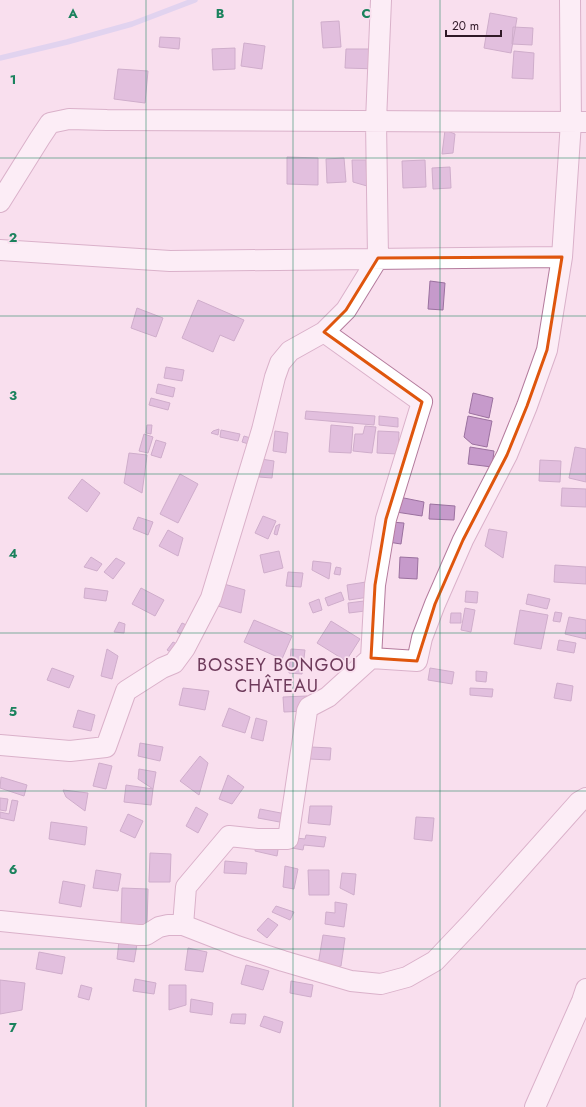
<svg xmlns="http://www.w3.org/2000/svg" width="586" height="1107" viewBox="0 0 586 1107" font-family="Jost,sans-serif">
	<style>
		.lines { fill: none; stroke-linecap: round; stroke-linejoin: round }
		.stream { stroke: #c4c5f0; stroke-width: 5.5 }
		.building { fill: #c69acb; stroke: #9b719f }
		.minor-casing { stroke: #b47b9d; stroke-width: 22 }
		.minor { stroke: #fff; stroke-width: 20 }
		.marked { fill: none; stroke: #df560d; stroke-width: 3; stroke-linejoin: round }
		.grid { fill: none; stroke: #1b825d; stroke-width: 1; stroke-opacity: 0.55 }
		.labels { text-anchor: middle; dominant-baseline: central; stroke-width: 3.5; stroke-linejoin: round; paint-order: stroke }
		.quarter-label { font-size: 18px; letter-spacing: 1px; fill: #6e3b5b; stroke: #f9dfee }
		.grid-label { font-size: 13px; text-anchor: middle; font-weight: bold; fill: #1b825d; stroke: #f9dfee; stroke-width: 3.5; stroke-linejoin: round; paint-order: stroke }
	</style>
	<rect width="100%" height="100%" fill="#f9dfee"/>
	<g class="lines">
		<path class="stream" d="M0,58L67,42L132,24L195,0"/>
	</g>
	<path class="building" d="M490,13L517,18L511,53L484,48Z
		M339,21L341,47L323,48L321,22Z
		M513,27L533,28L532,45L512,44Z
		M160,37L180,38L179,49L159,47Z
		M244,43L265,46L262,69L241,66Z
		M235,48V69L213,70L212,49Z
		M346,49H370L378,69L345,68Z
		M514,51L534,53L533,79L512,78Z
		M118,69L148,71L145,103L114,99Z
		M445,130L455,134L453,153L442,154Z
		M287,157L318,158V185L287,184Z
		M344,158L346,182L327,183L326,159Z
		M352,160H366L367,186L353,182Z
		M425,160L426,187L403,188L402,161Z
		M450,167L451,188L433,189L432,168Z
		M430,281L445,283L443,310L428,309Z
		M198,300L244,320L234,341L220,335L213,352L182,338Z
		M137,308L163,318L156,337L131,328Z
		M166,367L184,370L182,381L164,378Z
		M158,384L175,388L173,397L156,393Z
		M473,393L493,398L489,418L469,413Z
		M151,398L170,403L168,410L149,405Z
		M306,411L375,416L374,425L305,419Z
		M379,416L398,418V427L379,425Z
		M468,416L492,421L487,447L472,444L464,437Z
		M147,425H152L151,434L146,433Z
		M331,425L353,427L351,453L329,452Z
		M365,426L376,427L372,453L353,451L355,434H363Z
		M219,429L218,435L211,433L213,431Z
		M221,430L240,434L238,441L220,437Z
		M275,431L288,433L286,453L273,451Z
		M378,431L399,432L398,454L377,453Z
		M144,434L153,437L148,453L139,451Z
		M244,436L257,440L255,446L242,442Z
		M156,440L166,443L161,458L151,455Z
		M470,447L494,451L492,467L468,464Z
		M575,447L586,449V482L569,478Z
		M129,453L147,455L142,493L124,483Z
		M261,459L274,461L272,478L259,477Z
		M540,460L561,461L560,482L539,481Z
		M180,474L198,484L178,523L160,514Z
		M82,479L100,493L87,512L68,498Z
		M562,488L586,489V507L561,506Z
		M399,497L424,502L422,516L396,512Z
		M430,504L455,506L454,520L429,519Z
		M263,516L276,521L268,539L255,533Z
		M138,517L153,522L148,535L133,529Z
		M391,522L404,523L401,544L388,542Z
		M280,524L277,535L274,534L276,526Z
		M489,529L507,532L503,558L485,546Z
		M168,530L183,538L178,556L159,546Z
		M279,551L283,568L264,573L260,555Z
		M91,557L102,564L97,571L84,567Z
		M400,557L418,558L417,579L399,578Z
		M116,558L125,563L113,579L104,572Z
		M313,561L331,563L329,579L312,570Z
		M555,565L586,567V584L554,582Z
		M336,567L341,568L340,575L334,574Z
		M288,572L303,573L301,587L286,586Z
		M366,582L369,597L349,600L347,585Z
		M224,584L245,590L241,613L218,606Z
		M85,588L108,591L106,601L84,598Z
		M141,588L164,600L155,616L132,604Z
		M466,591L478,592L477,603L465,602Z
		M341,592L344,600L328,606L325,598Z
		M528,594L550,599L547,609L526,604Z
		M319,599L322,610L313,613L309,603Z
		M364,601L365,611L349,613L348,603Z
		M465,608L475,610L471,632L461,630Z
		M520,610L548,615L541,649L514,644Z
		M555,612L562,613L560,622L553,621Z
		M451,613H461V623H450Z
		M569,617L586,620V639L565,634Z
		M254,620L292,636L282,659L244,642Z
		M331,621L360,639L346,661L317,643Z
		M119,622L125,624L124,633L114,632Z
		M182,623L191,627L187,638L177,632Z
		M559,640L576,643L574,653L557,650Z
		M173,642L181,646L176,655L167,650Z
		M107,649L118,656L112,679L101,676Z
		M291,649L305,650L302,674L289,673Z
		M52,668L74,676L69,688L47,680Z
		M430,668L454,672L452,684L428,680Z
		M476,671L487,672L486,682L476,681Z
		M557,683L573,686L571,701L554,698Z
		M183,688L209,691L205,710L179,705Z
		M470,688L493,689L492,697L470,695Z
		M307,696V711L284,712L283,697Z
		M229,708L250,717L245,733L222,726Z
		M78,710L95,715L91,731L73,727Z
		M256,718L267,721L263,741L251,738Z
		M140,743L163,747L160,761L138,756Z
		M311,747L331,748L330,760L310,759Z
		M200,756L208,763L199,795L180,781Z
		M99,763L112,766L106,789L93,786Z
		M139,769L156,772L153,789L138,779Z
		M228,775L244,787L232,804L219,799Z
		M1,777L27,785L24,796L0,788Z
		M126,785L153,789L151,805L124,802Z
		M63,790L88,793L85,811L66,797Z
		M0,798L8,799L6,811L0,810Z
		M12,800L18,801L14,821L0,818V812L9,814Z
		M310,806H332L330,825L308,823Z
		M196,807L208,814L198,833L186,826Z
		M260,809L286,814L285,823L258,818Z
		M128,814L143,821L135,838L120,831Z
		M416,817L434,818L432,841L414,839Z
		M51,822L87,827L85,845L49,839Z
		M306,835L326,837L324,847L304,845L303,850L292,848L296,838L305,839Z
		M257,839L279,844L277,856L255,851Z
		M150,853L171,854L170,882H149Z
		M225,861L247,863L246,874L224,873Z
		M285,866L298,869L294,889L283,887Z
		M96,870L121,874L118,891L93,888Z
		M308,870H329V895H309Z
		M342,873L356,874L354,895L340,888Z
		M63,881L85,885L81,907L59,903Z
		M122,888L148,889L147,926L121,925Z
		M335,902L347,904L344,927L325,924L326,912L335,913Z
		M276,906L294,912L290,920L272,912Z
		M268,918L278,925L267,938L257,930Z
		M323,935L345,938L341,966L317,971Z
		M119,941L137,944L134,962L117,959Z
		M188,948L207,952L203,972L185,970Z
		M39,952L65,957L62,974L36,969Z
		M246,965L269,971L263,990L241,984Z
		M135,979L156,983L154,994L133,991Z
		M0,980L25,983L22,1010L0,1014Z
		M291,981L313,985L311,997L290,993Z
		M81,985L92,988L89,1000L78,997Z
		M169,985H186V1005L169,1010Z
		M191,999L213,1003L212,1015L190,1012Z
		M232,1014H246L245,1024L230,1023Z
		M264,1016L283,1022L280,1033L260,1026Z"/>
	<g class="lines">
		<defs>
			<path id="minor" d="M0,202L40,138L50,123L69,119L107,120L586,122
				M0,250L170,261L562,257
				M371,658L417,661L422,638L435,604L463,540L507,455L527,406L547,350L562,257L571,122L570,0
				M0,745L70,751L106,747L126,691L162,668L174,663L185,648L211,598L262,430L275,377L280,363L290,351L324,332L346,310L378,258L376,121L381,0
				M0,921L138,935H146L159,927L168,925H183L237,946L283,961L351,981L381,984L407,977L435,961L472,922L579,802L586,798
				M183,925L186,887L229,836L257,839H288L307,711L309,707L328,697L371,658L375,585L386,519L422,402L324,332
				M535,1107L582,1001L586,989"/>
		</defs>
		<use href="#minor" class="minor-casing"/>
		<use href="#minor" class="minor"/>
	</g>
	<path d="M0 0H586V1107H0ZM562,257L547,350L527,406L507,455L463,540L435,604L417,661L371,658L375,585L386,519L422,402L324,332L346,310L378,258Z" fill="#f9dfee" fill-opacity=".55" fill-rule="evenodd"/>
	<path class="marked" d="M562,257L547,350L527,406L507,455L463,540L435,604L417,661L371,658L375,585L386,519L422,402L324,332L346,310L378,258Z"/>
	<path class="grid" d="M146,0V1107M293,0V1107M440,0V1107M0,158H586M0,316H586M0,474H586M0,633H586M0,791H586M0,949H586"/>
	<g class="labels">
		<g class="quarter-label">
			<text x="277" y="665">BOSSEY BONGOU<tspan x="277" dy="21">CHÂTEAU</tspan></text>
		</g>
	</g>
	<g class="grid-label">
		<text x="73" y="18">A</text>
		<text x="220" y="18">B</text>
		<text x="366" y="18">C</text>
		<text x="13" y="84">1</text>
		<text x="13" y="242">2</text>
		<text x="13" y="400">3</text>
		<text x="13" y="558">4</text>
		<text x="13" y="716">5</text>
		<text x="13" y="874">6</text>
		<text x="13" y="1032">7</text>
	</g>
	<path d="M446 30v6h55v-6" fill="none" stroke="#301927" stroke-width="2"/>
	<text x="452" y="30" font-size="12" fill="#301927" stroke="#f9dfee" stroke-width="3" paint-order="stroke">20 m</text>
</svg>
